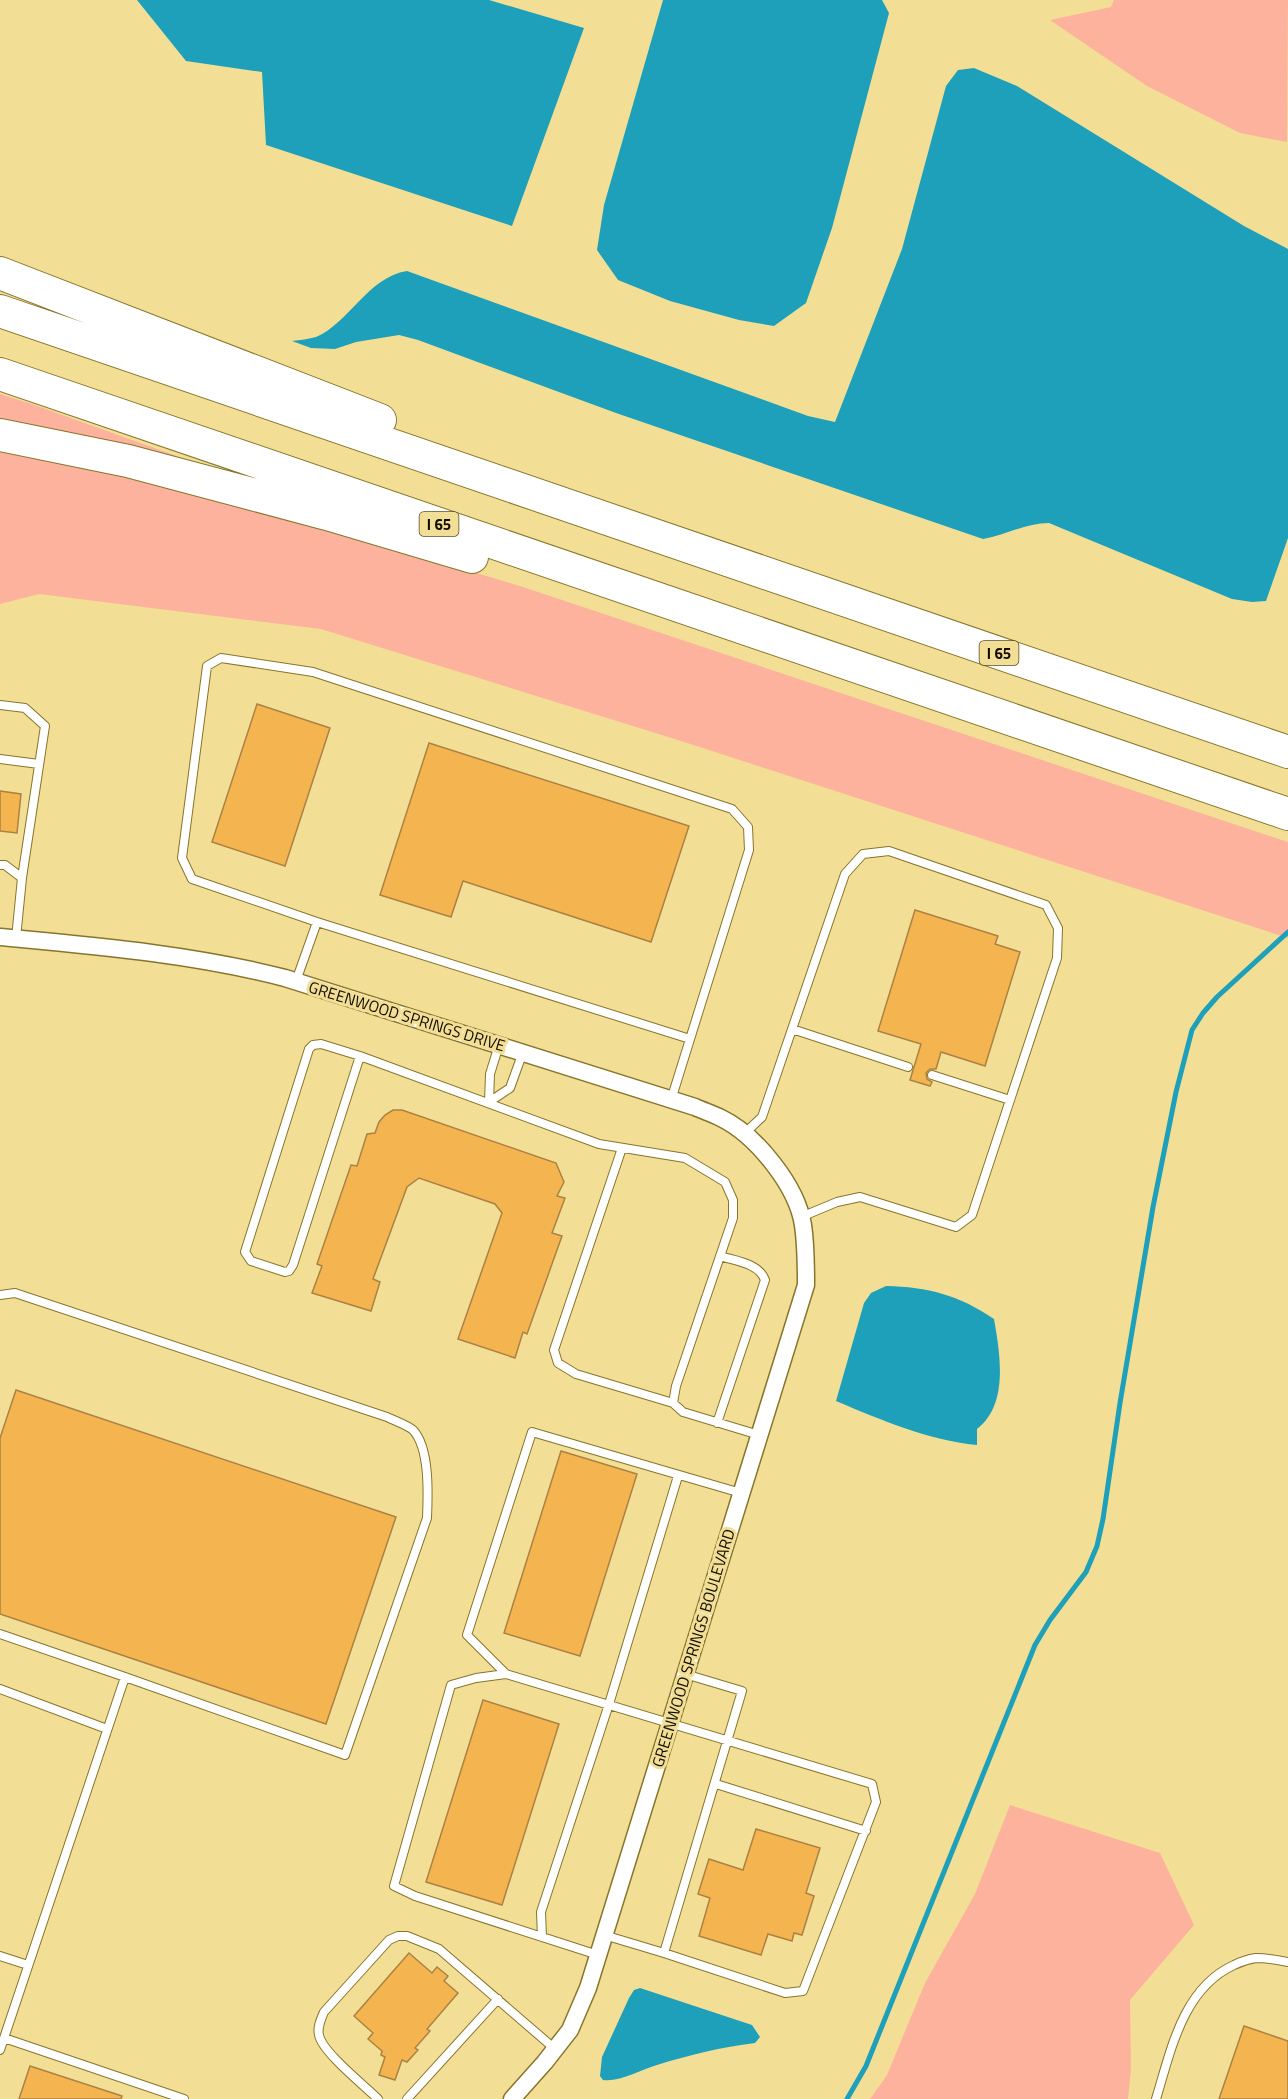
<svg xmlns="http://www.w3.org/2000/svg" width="1288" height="2099" viewBox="0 0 1288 2099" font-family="'Titillium Web',sans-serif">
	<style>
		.green { fill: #fdb29d }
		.water { fill: #1e9fba }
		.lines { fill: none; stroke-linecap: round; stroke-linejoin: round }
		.stream { stroke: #1e9fba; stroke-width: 5 }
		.building { fill: #f4b550; stroke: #ab8243; stroke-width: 1.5 }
		.lane-casing { stroke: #87752b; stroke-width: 10 }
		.street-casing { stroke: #87752b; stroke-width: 19 }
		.highway-casing { stroke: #87752b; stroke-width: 34 }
		.lane { stroke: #fff; stroke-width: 8 }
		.street { stroke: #fff; stroke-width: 16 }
		.highway { stroke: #fff; stroke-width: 32 }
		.labels { text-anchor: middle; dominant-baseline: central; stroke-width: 6; stroke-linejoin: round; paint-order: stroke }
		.shield { fill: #f2df95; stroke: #554c2d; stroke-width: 1.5 }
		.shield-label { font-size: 15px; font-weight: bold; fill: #120d00 }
		.street-label { font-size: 16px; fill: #120d00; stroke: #f2df95 }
	</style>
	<rect width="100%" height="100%" fill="#f2df95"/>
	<path class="green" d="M1114,0H1288L1287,142L1240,133L1147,86L1050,20L1111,7Z
		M0,394L32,404L246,481L0,423Z
		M0,449L155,482L313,525L520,586L1288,842V938L678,740L321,629L39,594L0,604Z
		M1010,1805L1160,1853L1194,1925L1130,2000L1131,2069L1128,2099H870L887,2075L925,1983L975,1894Z"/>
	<path class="water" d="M137,0H489L584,28L512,226L266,145L262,72L186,61Z
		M663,0H882L889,13L832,228L806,303L774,326L739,320L670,301L618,280L597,250L604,205Z
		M974,68L1017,86L1244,226L1288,249V538L1266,601L1252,602L1232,599L1049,523C1026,523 1006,535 983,539L616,413L418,340L399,335L356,342L335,349L311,348L292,341C300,340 309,339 316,337C348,324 368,277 407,271L808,416L835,422L902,249L946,86L958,70Z
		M886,1286C928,1287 959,1295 994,1319C1000,1353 1009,1405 977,1429V1445C928,1440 881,1420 836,1401L864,1303L871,1293Z
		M640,1988L752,2025L760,2037L755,2043C722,2047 689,2055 657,2065C640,2070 621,2082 603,2080L600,2076L602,2057L629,1998L634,1990Z"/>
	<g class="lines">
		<path class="stream" d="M847,2099L866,2066L1035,1645L1050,1620L1086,1572L1097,1546L1103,1519L1120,1403L1153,1207L1176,1092L1192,1030L1203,1013L1217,997L1288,932"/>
	</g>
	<path class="building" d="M257,704L330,728L285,866L212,842Z
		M429,743L689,826L651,942L463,881L451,917L380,895Z
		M0,791L21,794L17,833L0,831Z
		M915,910L998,936L995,944L1020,952L985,1066L941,1052L936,1069H930L926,1073L927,1079L932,1082L930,1086L910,1080L921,1044L878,1031Z
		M393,1110H402L556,1163L564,1182L557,1196L565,1198L552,1233L562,1236L527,1334L523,1332L515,1358L458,1339L502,1213L495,1204L419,1178L407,1187L373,1279L380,1282L371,1311L312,1293L322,1266L317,1264L351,1165L357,1166L367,1134L375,1133L379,1122L385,1115Z
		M16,1390L396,1517L326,1724L0,1614V1438Z
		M561,1451L637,1474L580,1656L504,1633Z
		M483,1700L559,1724L502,1905L426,1882Z
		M756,1829L820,1848L806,1893L814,1896L802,1935L794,1933L792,1941L768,1934L761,1955L699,1936L710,1898L698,1894L709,1859L743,1870Z
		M409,1953L432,1973L437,1967L448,1976L444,1981L458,1993L427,2029L430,2031L415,2048L418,2050L407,2062L402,2060L395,2080L379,2075L385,2057L381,2055L382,2051L368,2039L373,2033L354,2016Z
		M1244,2026L1288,2041V2099H1219Z
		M30,2066L122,2096L121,2099H19Z"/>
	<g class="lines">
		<defs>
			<path id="lane" d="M0,705L25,708L45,726L22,878
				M0,759L39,764
				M0,865H5L22,878L16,938
				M317,922L690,1039
				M296,981L317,922L192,879L182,858L207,666L221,658L313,672L732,809L748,827L749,850L671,1100
				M792,1029L908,1067
				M360,1056L293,1265L289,1271L285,1272L251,1261L245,1252L309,1049L313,1045L321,1044L360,1056L599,1144L685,1158L725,1182L733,1200V1218L676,1386L673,1403L683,1412L759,1435
				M932,1075L1010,1100
				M489,1102L510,1088L523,1052
				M489,1102L490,1074L499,1045
				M744,1134L762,1117L845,874L863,854L889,851L1046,905L1058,928L1057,958L972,1215L956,1227L860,1197L837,1202L801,1217
				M622,1148L554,1350L558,1363L576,1374L673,1403
				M0,1295L15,1293L387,1417C395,1421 407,1425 413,1430C430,1448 428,1495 427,1518L345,1755L125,1677L0,2050
				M717,1423L765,1280C759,1263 735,1261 720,1256
				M0,1634L125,1677
				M506,1674L467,1635L532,1432L741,1493
				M0,1689L107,1729
				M716,1784L866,1831
				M604,1935L664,1953L742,1691L685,1674
				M542,1937L541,1912L609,1704L678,1476
				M598,1955L415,1896L394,1886L451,1685L476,1678L506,1674L872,1784L876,1802L803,1991L785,1993L664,1953
				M0,1956L28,1965
				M4,2038L184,2099
				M378,2099C365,2086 322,2052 319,2035C317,2027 321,2019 324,2012L389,1940L398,1936H407L439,1949L555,2049
				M407,2099L498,1999
				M1156,2099C1171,2050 1183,1988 1234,1965C1240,1962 1249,1959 1256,1958C1266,1958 1278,1960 1288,1962"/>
			<path id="street" d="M0,937C95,946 192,954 285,978L695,1107C704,1111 713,1114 721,1118C756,1135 797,1186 803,1225C806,1245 806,1265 806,1285L588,1988L570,2030L545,2062L512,2099"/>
			<path id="highway" d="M0,273L380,420
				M0,311L1288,752
				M0,374L1288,814
				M0,435L128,461L327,514L472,557"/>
		</defs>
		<use href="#lane" class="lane-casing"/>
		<use href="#street" class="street-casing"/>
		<use href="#highway" class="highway-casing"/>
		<use href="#lane" class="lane"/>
		<use href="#street" class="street"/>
		<use href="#highway" class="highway"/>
	</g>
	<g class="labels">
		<g class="shield">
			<rect x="419.5" y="512" width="39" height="24" rx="4.5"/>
			<rect x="979.5" y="641" width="39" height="24" rx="4.5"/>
		</g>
		<g class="shield-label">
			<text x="439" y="524">I 65</text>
			<text x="999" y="653">I 65</text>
		</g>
		<g class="street-label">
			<text transform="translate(407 1016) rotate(17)">GREENWOOD SPRINGS DRIVE</text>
			<text transform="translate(693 1648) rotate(-73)">GREENWOOD SPRINGS BOULEVARD</text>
		</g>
	</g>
</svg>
